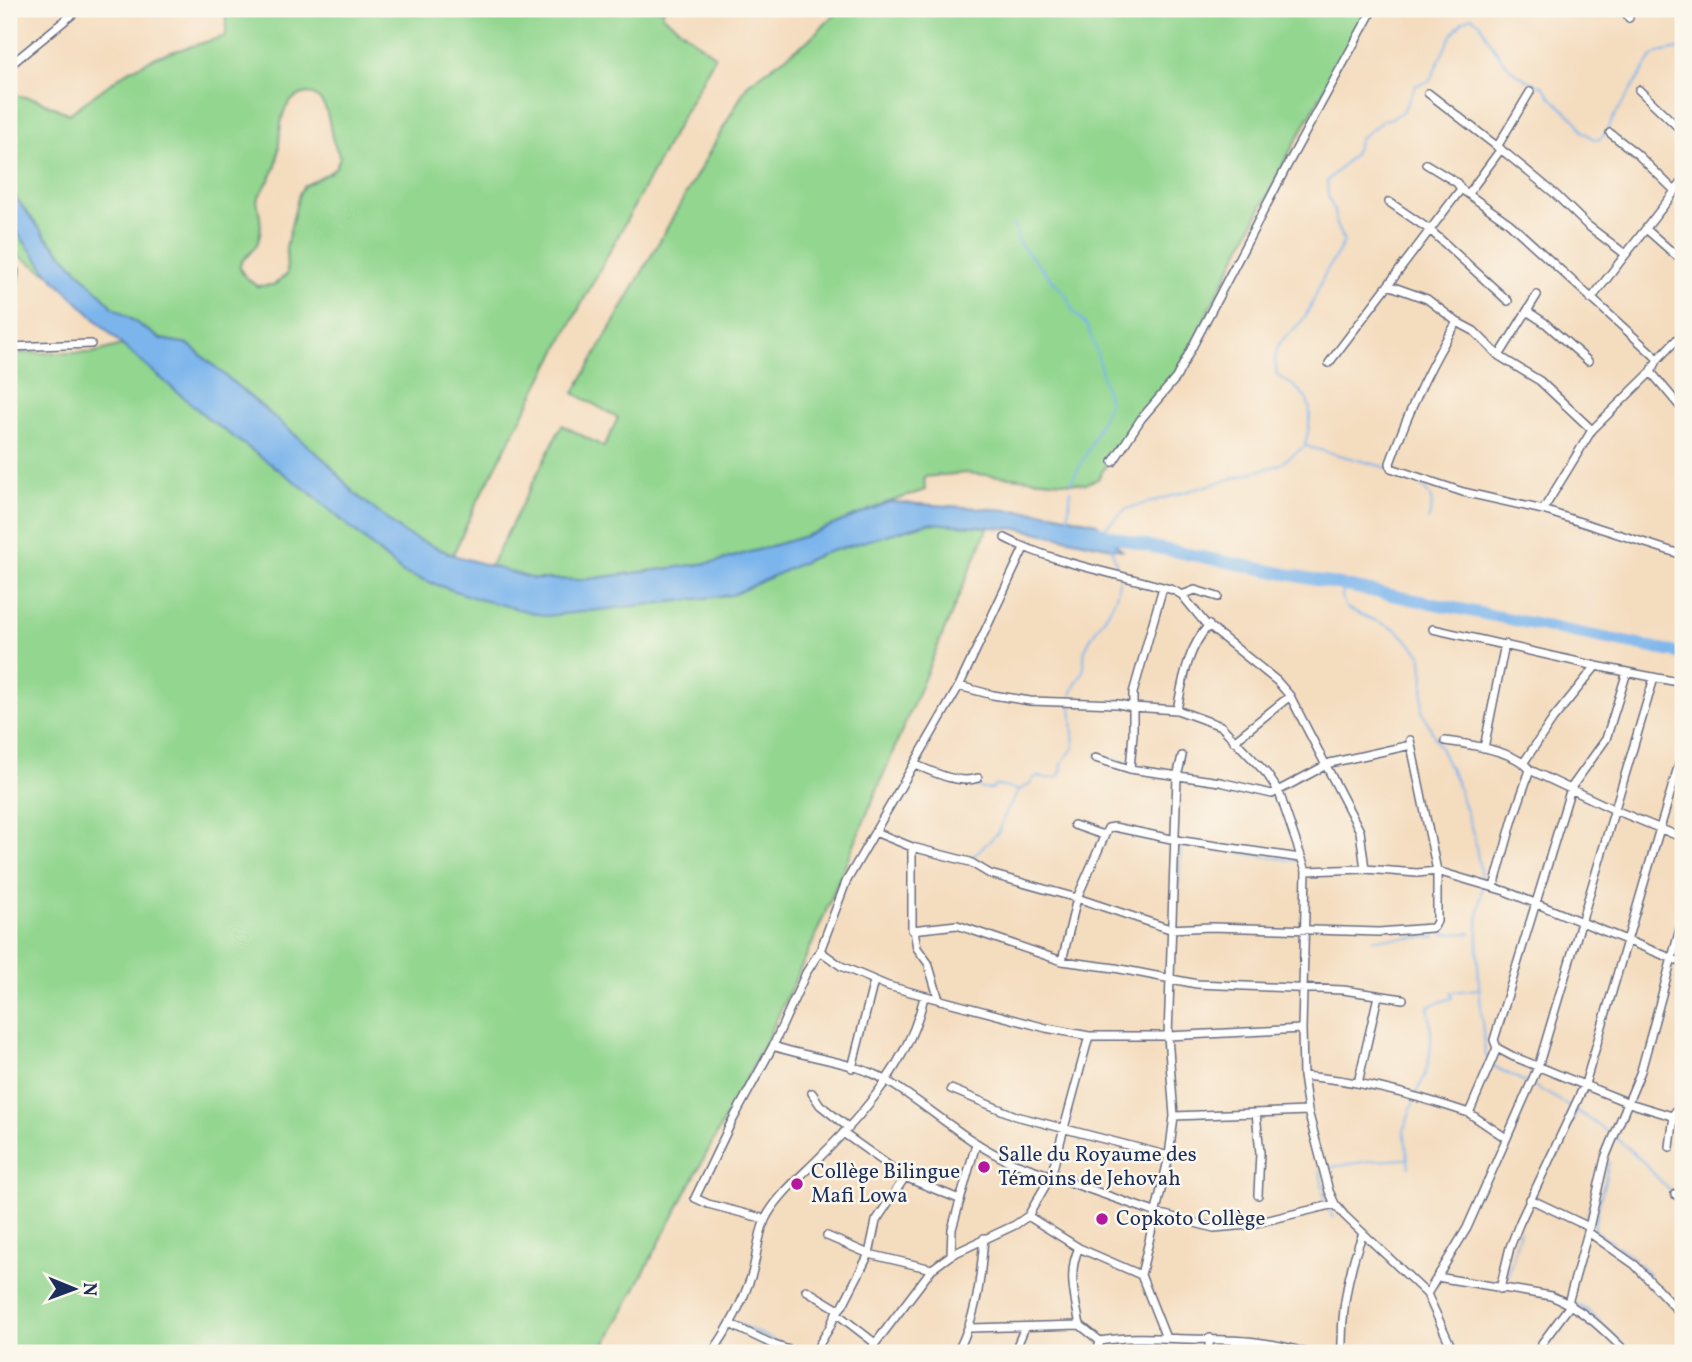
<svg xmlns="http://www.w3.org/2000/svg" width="1692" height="1362" viewBox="0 0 1692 1362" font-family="Vollkorn,serif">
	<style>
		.green { fill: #92d68f; stroke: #568276; stroke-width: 2; fill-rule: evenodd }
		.water { fill: #7bb5ec; stroke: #4b72a5; stroke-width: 2 }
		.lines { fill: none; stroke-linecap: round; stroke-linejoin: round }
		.stream { stroke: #7bb5ec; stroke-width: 2 }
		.river { stroke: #7bb5ec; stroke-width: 12 }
		.minor-casing { stroke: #676c80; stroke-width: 10 }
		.minor { stroke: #fff; stroke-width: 7 }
		.poi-dot { fill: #b5179e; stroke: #fbf7ec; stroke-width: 2.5 }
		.labels { text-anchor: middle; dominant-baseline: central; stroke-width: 5; stroke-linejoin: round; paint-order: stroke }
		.poi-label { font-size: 21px; fill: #1b2f5e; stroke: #fbf7ec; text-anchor: start }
	</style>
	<rect width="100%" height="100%" fill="#fbf7ec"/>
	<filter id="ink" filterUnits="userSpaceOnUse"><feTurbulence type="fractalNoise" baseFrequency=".0143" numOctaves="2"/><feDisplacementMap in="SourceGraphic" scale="14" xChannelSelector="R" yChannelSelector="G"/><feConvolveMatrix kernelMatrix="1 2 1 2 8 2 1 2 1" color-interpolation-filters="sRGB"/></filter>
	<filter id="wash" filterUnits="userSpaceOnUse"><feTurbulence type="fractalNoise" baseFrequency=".00686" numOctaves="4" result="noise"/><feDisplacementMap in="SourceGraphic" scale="28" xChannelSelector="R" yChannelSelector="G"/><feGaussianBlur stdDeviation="1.57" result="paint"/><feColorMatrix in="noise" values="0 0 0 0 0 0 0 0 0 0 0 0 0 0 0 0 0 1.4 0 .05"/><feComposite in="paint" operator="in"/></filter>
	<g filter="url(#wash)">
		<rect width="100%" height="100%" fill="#f4dcbe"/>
		<path class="green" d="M226,9H664L662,15L715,56L583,301L475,506L453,555L405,534L354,494L327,462L188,344L161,339L113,307L46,237L9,189V94L36,99L69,114L126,72L158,56L226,36ZM308,93C330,99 328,123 333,141C335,146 338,152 340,157L336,167L329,173L304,186L299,194L286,247L287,274L274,285L257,286C221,260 252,262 259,239C263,226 259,213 257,200C263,188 275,175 277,161C282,136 274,99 308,93Z
			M841,9H1369L1287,157L1174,379L1128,429L1098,479L1085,484L965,473L924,477L925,490L889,502L806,536L716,562L581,580L534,579L490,567L562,425L604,447L618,418L574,393L748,84L806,42Z
			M9,222L50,275L9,250Z
			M122,345L210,420L308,491L403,573L732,595L821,554L928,523L988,527L812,944L766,1041L601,1353H9V353H92Z"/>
		<path class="water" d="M9,189L46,237L113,307L160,339L188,344L327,462L354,493L405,534L453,555L534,579L581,580L716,562L806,536L889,502L1052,513L1096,523L1122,550L1021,529L928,523L821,554L732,595L546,616L478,599L403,573L308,491L210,420L122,345L50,275L9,222Z"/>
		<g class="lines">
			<path class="stream" d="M1013,223L1019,243L1066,295L1073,311L1087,326L1096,349L1109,403L1089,449L1071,482
				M1305,446L1388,468
				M1412,479C1429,490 1437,500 1428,520
				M1068,517L1071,490
				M1101,531L1126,509L1279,465L1305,446C1314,404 1314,398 1277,375C1269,336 1291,339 1306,315C1315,301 1319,284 1327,270C1333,260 1339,252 1344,241L1336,225L1334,210L1328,196L1327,181L1354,154L1361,137L1384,120L1392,118L1403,111L1416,85L1429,82C1439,65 1451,23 1471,17C1482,21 1482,29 1488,38C1502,62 1515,78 1543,86L1549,95L1579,124L1582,131L1595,140L1600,139L1604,135L1612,120L1652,57L1658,53L1683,48
				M1111,546L1118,571
				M1345,584L1342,596L1346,608L1397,630L1421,654L1424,677L1422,711L1456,781L1474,836L1482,882
				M1071,698C1072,686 1081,679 1084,667C1085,661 1083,656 1085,650C1094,626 1118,609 1119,580
				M1095,755L1127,763
				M971,783L983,789H992L996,785L1017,790
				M1217,849L1297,861
				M970,859L999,832L1006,812L1019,790L1030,784L1035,777C1042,776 1044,779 1052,778C1063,777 1060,770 1063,761C1066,756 1071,752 1074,748L1071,704
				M1482,887C1473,942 1480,998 1485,1054L1488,1059
				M1178,891L1181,845L1190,846
				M1442,934L1471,933
				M1372,939L1435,937
				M1493,1066L1529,1084
				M1534,1086L1571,1107
				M1416,1094C1432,1064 1434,1039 1428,1006L1452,998L1451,992L1479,989
				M1576,1110L1612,1135
				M1616,1138L1639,1158L1672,1193
				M1605,1148L1611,1134
				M1552,1160L1557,1157L1576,1113
				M1609,1162L1593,1230L1613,1243
				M1409,1167L1404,1130L1414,1100
				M1325,1168L1370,1161L1407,1159
				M1320,1170L1325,1202
				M1593,1196L1596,1184
				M1327,1207L1333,1218
				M1585,1223L1592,1201
				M1617,1246L1635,1260
				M1639,1264L1649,1275
				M1657,1284L1683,1311
				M1505,1286L1520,1231
				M1575,1304L1587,1310L1632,1353
				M737,1323L781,1344"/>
			<path class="river" d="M1095,531L1143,545L1683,654"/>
		</g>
	</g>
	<g filter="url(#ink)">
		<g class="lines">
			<defs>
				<path id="minor" d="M1624,9L1629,18
					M9,66L79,9
					M1639,90L1683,132
					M1428,93L1508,155L1554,193L1587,225L1625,254
					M1610,133L1637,154L1674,190
					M1497,147L1530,92
					M1426,164L1457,183L1461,189
					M1468,194L1501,149
					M1389,202L1430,230L1508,301
					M1646,229L1680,259
					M1683,255L1680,259L1683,268
					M1388,285L1427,299L1457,322L1474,331L1499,356L1540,381L1592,430
					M1591,299L1683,181
					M1527,311L1545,323L1588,361
					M1457,322C1428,367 1408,413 1390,463L1391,468L1463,492L1543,510L1683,555
					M9,330L15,271
					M9,347L91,344
					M1499,356L1537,295
					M1329,363L1461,189L1509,223L1658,359
					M1651,372L1683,410
					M1113,462L1141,419L1176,378L1288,164L1373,9
					M1543,510L1592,430L1651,372L1658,359L1683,333
					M1005,538C1057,565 1118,573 1173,590L1182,595L1195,590L1218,597
					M1024,548L959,686L846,882L820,951L841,966L888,986L1046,1028L1089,1036H1168L1302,1029
					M1182,595L1205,623L1277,681L1290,696L1360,831L1365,869
					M1433,629L1596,666L1683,683
					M1627,672L1606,739L1571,788L1494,1040L1497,1048L1512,1056L1629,1103L1672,1116L1683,1102
					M959,686L993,695L1030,701L1118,704L1133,707L1177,710L1221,726L1267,774L1279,792L1306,871L1302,1029L1303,1076L1308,1111L1329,1191L1335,1204L1344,1215L1427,1294L1454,1353
					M1177,710C1183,680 1187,649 1209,625
					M1234,741L1290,696
					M1445,741C1469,744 1516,751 1530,770L1615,810L1683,838
					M1484,748L1505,644
					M1095,758L1130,769L1220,782L1272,794L1330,763L1411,745L1410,740
					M1524,762L1553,719L1596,666
					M914,764C933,772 958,785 978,778
					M1130,769L1133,734V693L1163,587
					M1074,825L1103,835
					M875,832L912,847L970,862L990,874L1077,898L1170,929L1211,927L1379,932L1431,928L1434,927L1437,921V871L1410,740
					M912,847V930L957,925L1062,961L1115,968L1197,984L1343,990L1403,999
					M1306,871L1365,869L1417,873L1437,871L1505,891L1683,963
					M1494,887L1513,819L1530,770
					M914,930L917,948L928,963L939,1000
					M1062,961L1077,898L1108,828L1114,827L1176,840L1300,858
					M773,1046C808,1058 857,1062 887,1081C929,1106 964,1141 1009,1161L1157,1213L1214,1228L1248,1225L1335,1204
					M1497,1048L1469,1113L1506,1138
					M852,1068L874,981
					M1303,1076C1360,1080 1415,1095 1469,1113
					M1358,1083L1378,996
					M951,1089L1016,1116L1169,1156
					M812,1093L820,1105L849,1128
					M1256,1113L1260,1153L1258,1195
					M1174,1116L1308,1111
					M843,1133L905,1177
					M1670,1147L1674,1116
					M1675,1194L1683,1200
					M1530,1199L1589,1227
					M1028,1216L1079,1248L1141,1275L1166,1338
					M765,1219L708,1204L695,1198L730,1125L773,1046L806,973L820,951
					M1588,1232L1635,1265L1683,1316
					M827,1236L869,1254L932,1269
					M1079,1248C1067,1271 1075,1300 1080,1325
					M951,1255L952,1229L976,1144
					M1141,1275L1169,1156L1174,1116L1168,1036L1177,777L1182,756
					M1437,1277L1551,1296C1582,1308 1604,1330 1627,1353
					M1500,1289L1510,1247L1520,1222L1585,1084L1683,750
					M806,1290L839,1310
					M1427,1294L1467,1228L1538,1067L1654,678
					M1568,1303L1588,1232L1605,1158L1641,1071L1683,918
					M730,1324L774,1345L798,1353
					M970,1328L1080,1325L1100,1341C1130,1336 1157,1338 1188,1339C1232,1340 1263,1339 1307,1353
					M875,1343L836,1313L843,1305L869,1254L876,1221L905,1177L959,1199
					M1542,1343L1571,1304
					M712,1353C728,1330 742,1304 751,1277C757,1259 757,1238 765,1220C774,1199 801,1176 817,1160C864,1114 909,1062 924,997
					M814,1353L830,1327L836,1313
					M868,1353L932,1269L951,1255L1015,1225L1028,1216L1051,1176L1089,1036
					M957,1353C978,1312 980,1283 984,1238
					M1014,1353L1025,1327
					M1097,1353L1100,1341
					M1208,1353L1210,1338
					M1342,1353C1341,1312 1348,1271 1363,1233"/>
			</defs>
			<use href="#minor" class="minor-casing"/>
			<use href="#minor" class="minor"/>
		</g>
	</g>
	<g class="poi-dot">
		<circle cx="984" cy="1167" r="7"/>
		<circle cx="797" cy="1184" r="7"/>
		<circle cx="1102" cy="1219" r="7"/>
	</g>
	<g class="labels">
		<g class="poi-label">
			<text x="998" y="1155">Salle du Royaume des<tspan x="998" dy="24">Témoins de Jehovah</tspan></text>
			<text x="811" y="1172">Collège Bilingue<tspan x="811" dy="24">Mafi Lowa</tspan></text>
			<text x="1116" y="1219">Copkoto Collège</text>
		</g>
	</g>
	<rect width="1692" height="1362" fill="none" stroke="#fbf7ec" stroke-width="35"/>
	<g transform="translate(74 1289) rotate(91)" stroke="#fbf7ec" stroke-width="5" paint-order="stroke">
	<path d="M0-5L12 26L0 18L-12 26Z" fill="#1b2f5e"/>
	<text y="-10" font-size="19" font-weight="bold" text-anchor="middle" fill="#1b2f5e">N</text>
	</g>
</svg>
